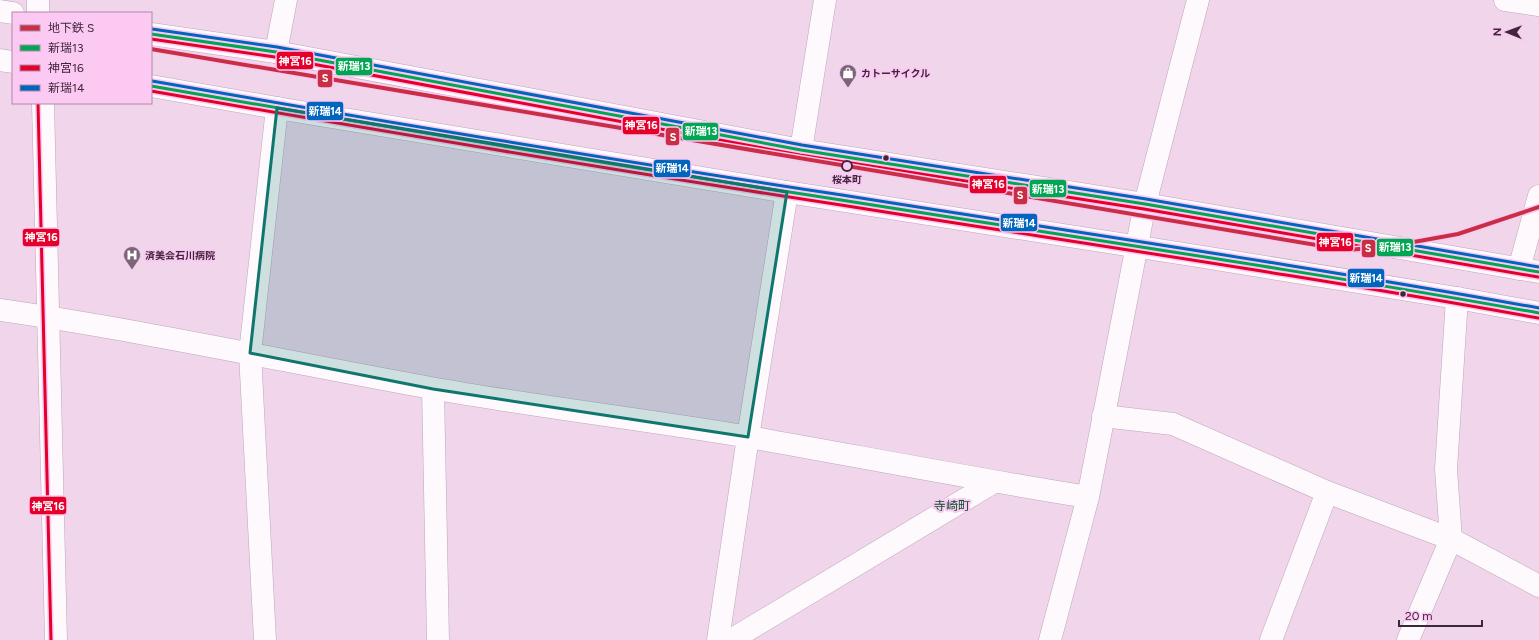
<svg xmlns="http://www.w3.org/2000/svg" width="1539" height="640" viewBox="0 0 1539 640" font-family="Figtree,'Noto Sans JP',sans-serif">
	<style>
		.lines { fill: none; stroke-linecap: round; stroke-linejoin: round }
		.minor-casing { stroke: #bda6b9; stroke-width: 23 }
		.tertiary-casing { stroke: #bda6b9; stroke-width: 23 }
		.primary-casing { stroke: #bda6b9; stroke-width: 23 }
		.minor { stroke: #fdf9fc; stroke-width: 22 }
		.tertiary { stroke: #fdf9fc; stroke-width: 22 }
		.primary { stroke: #fdf9fc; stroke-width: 22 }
		.bus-1-casing { stroke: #fcc9f3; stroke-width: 6 }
		.bus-2-casing { stroke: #fcc9f3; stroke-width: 6 }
		.bus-3-casing { stroke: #fcc9f3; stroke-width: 6 }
		.bus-1 { stroke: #00a651; stroke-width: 3 }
		.bus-2 { stroke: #e4002b; stroke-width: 3 }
		.bus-3 { stroke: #0065bd; stroke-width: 3 }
		.metro-1-casing { stroke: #fcc9f3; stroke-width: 7 }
		.metro-1 { stroke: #c92f44; stroke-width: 4 }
		.marked { fill: #0f766e; fill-opacity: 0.2; stroke: #0f766e; stroke-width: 3; stroke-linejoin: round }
		.bus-dot { fill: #3f273b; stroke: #fcc9f3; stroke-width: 1.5 }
		.stop-dot { fill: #fcc9f3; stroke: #3f273b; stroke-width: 2 }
		.labels { text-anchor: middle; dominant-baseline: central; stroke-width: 4; stroke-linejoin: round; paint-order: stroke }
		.poi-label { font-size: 10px; font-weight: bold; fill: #3f273b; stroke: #fcc9f3; text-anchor: start }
		.stop-label { font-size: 10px; font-weight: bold; fill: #3f273b; stroke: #fcc9f3 }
		.quarter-label { font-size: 12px; fill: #005227; stroke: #fcc9f3 }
		.line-badge { stroke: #fcc9f3; stroke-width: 1.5 }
		.badge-label { font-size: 11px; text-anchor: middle; font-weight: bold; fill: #fff }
	</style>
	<rect width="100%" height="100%" fill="#f0d5eb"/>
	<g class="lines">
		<defs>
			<path id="minor" d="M1505,0L1539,5
				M276,52L286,0
				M801,150L825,0
				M1519,269L1539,196
				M0,310C145,331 287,362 431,388C537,407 643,419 749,437C862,457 975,479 1088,497
				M433,389L438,640
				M1103,416L1173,424L1327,492L1451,539L1539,586
				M265,640L250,353L277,108
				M718,640L748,437L787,192
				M731,640L994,482
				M1050,640L1088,497L1145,204L1198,0
				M1271,640L1327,492
				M1408,640L1451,539L1446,469L1457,298"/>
			<path id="tertiary" d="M38,0V13
				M43,103L56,640"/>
			<path id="primary" d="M0,11L13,13
				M151,34L276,52L801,150L1145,204L1539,272
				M0,60L13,62
				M151,86L277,108L787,192L1191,255L1457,298L1539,313"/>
		</defs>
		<use href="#minor" class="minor-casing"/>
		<use href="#tertiary" class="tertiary-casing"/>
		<use href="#primary" class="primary-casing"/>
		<use href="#minor" class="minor"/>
		<use href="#tertiary" class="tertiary"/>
		<use href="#primary" class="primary"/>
		<defs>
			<path id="bus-1" d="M151,34L276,52L801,150L1145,204L1539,272
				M151,86C381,126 611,165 841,200C1074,237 1307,271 1539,313"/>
			<path id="bus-2" d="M151,39L275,57L800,155L1144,209L1538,277
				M151,91C381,131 611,170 841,205C1073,242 1307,276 1538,318
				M38,103L51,640"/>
			<path id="bus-3" d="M152,29L277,47L802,145L1146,199L1539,267
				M152,81C381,121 611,160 842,195C1074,232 1307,266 1539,308"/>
		</defs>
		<use href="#bus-1" class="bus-1-casing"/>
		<use href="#bus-2" class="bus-2-casing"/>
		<use href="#bus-3" class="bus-3-casing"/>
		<use href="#bus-1" class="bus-1"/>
		<use href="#bus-2" class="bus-2"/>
		<use href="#bus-3" class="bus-3"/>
		<defs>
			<path id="metro-1" d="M151,49L1346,250L1386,247L1458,234L1539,207"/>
		</defs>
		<use href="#metro-1" class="metro-1-casing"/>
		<use href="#metro-1" class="metro-1"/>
	</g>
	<path class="marked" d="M277,108L787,192L748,437L433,389L250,353Z"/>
	<defs>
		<symbol id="shop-pin" viewBox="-11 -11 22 30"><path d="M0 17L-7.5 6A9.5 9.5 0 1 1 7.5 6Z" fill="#7d6479" stroke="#fcc9f3"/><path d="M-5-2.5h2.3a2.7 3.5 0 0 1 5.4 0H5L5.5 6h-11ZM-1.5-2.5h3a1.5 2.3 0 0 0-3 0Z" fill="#fff"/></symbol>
		<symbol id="hospital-pin" viewBox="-11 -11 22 30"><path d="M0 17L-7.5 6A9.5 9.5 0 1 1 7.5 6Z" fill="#7d6479" stroke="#fcc9f3"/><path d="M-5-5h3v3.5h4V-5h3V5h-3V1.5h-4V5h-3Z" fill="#fff"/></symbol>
	</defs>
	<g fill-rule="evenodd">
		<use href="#shop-pin" x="838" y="63" width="20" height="27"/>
		<use href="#hospital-pin" x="122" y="245" width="20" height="27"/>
	</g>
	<g class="bus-dot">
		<circle cx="886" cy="158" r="3.5"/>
		<circle cx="1403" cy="294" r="3.5"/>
	</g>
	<circle class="stop-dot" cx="847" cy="166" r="5"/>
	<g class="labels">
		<g class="poi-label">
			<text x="861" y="73">カトーサイクル</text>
			<text x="145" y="255">済美会石川病院</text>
		</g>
		<g class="stop-label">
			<text x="847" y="179">桜本町</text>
		</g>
		<g class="quarter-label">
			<text x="952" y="506">寺崎町</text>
		</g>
	</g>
	<g class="line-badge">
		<rect x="276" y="51" width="38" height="19" rx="4" fill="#e4002b"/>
		<rect x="335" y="57" width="38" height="19" rx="4" fill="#00a651"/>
		<rect x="317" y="69" width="16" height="19" rx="4" fill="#c92f44"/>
		<rect x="306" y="101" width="38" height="20" rx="4" fill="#0065bd"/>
		<rect x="622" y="116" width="38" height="19" rx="4" fill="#e4002b"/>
		<rect x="682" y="122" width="37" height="19" rx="4" fill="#00a651"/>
		<rect x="665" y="127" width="15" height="19" rx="4" fill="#c92f44"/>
		<rect x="653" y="159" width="38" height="19" rx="4" fill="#0065bd"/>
		<rect x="969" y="175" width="38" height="19" rx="4" fill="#e4002b"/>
		<rect x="1029" y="179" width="38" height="19" rx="4" fill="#00a651"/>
		<rect x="1013" y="186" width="15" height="19" rx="4" fill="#c92f44"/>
		<rect x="1000" y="213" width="38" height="19" rx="4" fill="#0065bd"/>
		<rect x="22" y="228" width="38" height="19" rx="4" fill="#e4002b"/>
		<rect x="1316" y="232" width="38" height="20" rx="4" fill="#e4002b"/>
		<rect x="1376" y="238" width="38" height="19" rx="4" fill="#00a651"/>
		<rect x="1361" y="239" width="15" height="19" rx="4" fill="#c92f44"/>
		<rect x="1347" y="268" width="38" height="20" rx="4" fill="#0065bd"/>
		<rect x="29" y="496" width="38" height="19" rx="4" fill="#e4002b"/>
	</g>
	<g class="badge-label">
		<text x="295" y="65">神宮16</text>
		<text x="354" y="70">新瑞13</text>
		<text x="325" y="82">S</text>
		<text x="325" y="115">新瑞14</text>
		<text x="641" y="129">神宮16</text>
		<text x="701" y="135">新瑞13</text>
		<text x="673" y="141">S</text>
		<text x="672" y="172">新瑞14</text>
		<text x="988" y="188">神宮16</text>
		<text x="1048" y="193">新瑞13</text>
		<text x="1020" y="199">S</text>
		<text x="1019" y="227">新瑞14</text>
		<text x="41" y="241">神宮16</text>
		<text x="1335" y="246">神宮16</text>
		<text x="1395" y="251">新瑞13</text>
		<text x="1368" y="252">S</text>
		<text x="1366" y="282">新瑞14</text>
		<text x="48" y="510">神宮16</text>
	</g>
	<rect x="12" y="12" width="140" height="92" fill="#fcc9f3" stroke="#b088a9"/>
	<rect x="20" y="25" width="20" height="6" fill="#c92f44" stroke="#b088a9"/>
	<text x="48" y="32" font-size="12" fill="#3f273b">地下鉄 S</text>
	<rect x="20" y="45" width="20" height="6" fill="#00a651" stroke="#b088a9"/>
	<text x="48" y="52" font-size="12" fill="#3f273b">新瑞13</text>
	<rect x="20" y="65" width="20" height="6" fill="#e4002b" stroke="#b088a9"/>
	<text x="48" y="72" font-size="12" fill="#3f273b">神宮16</text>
	<rect x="20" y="85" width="20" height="6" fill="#0065bd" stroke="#b088a9"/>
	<text x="48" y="92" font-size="12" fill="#3f273b">新瑞14</text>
	<g transform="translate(1507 32) rotate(271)" stroke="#fcc9f3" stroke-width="3" paint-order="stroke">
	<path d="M0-3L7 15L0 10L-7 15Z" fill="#3f273b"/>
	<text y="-6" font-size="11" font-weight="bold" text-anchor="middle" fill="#3f273b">N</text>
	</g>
	<path d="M1399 620v6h83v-6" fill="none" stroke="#3f273b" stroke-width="2"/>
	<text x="1405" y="620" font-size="12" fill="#3f273b" stroke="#fcc9f3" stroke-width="3" paint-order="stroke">20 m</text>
</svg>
